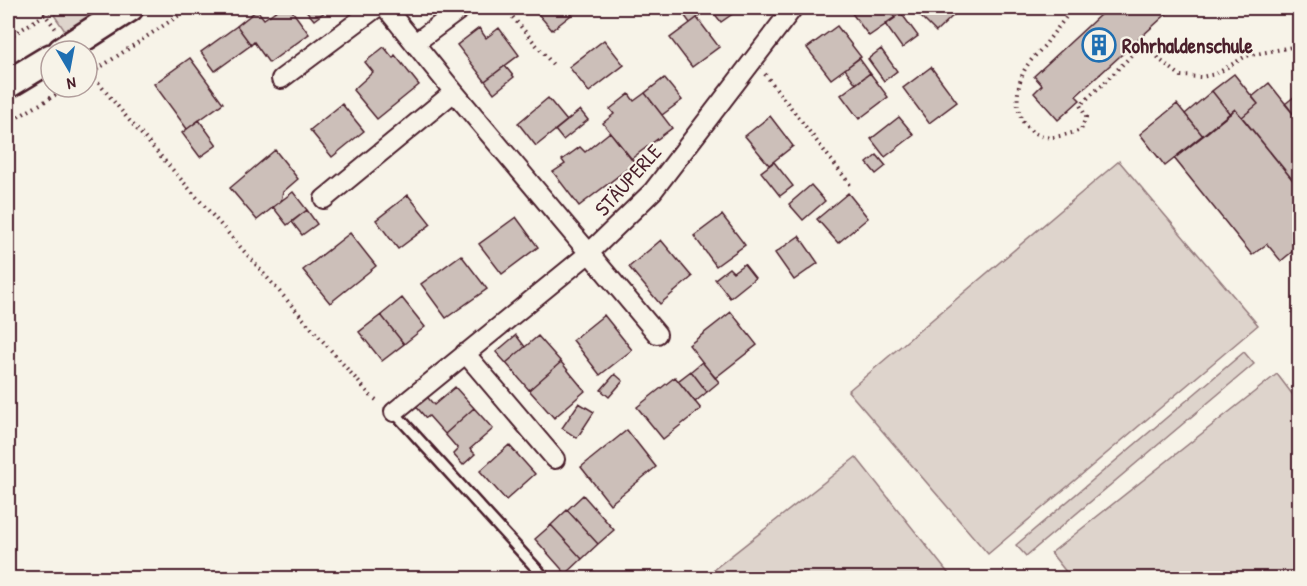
<svg xmlns="http://www.w3.org/2000/svg" width="1307" height="586" viewBox="0 0 1307 586" font-family="'Patrick Hand',sans-serif">
	<style>
		.green { fill: #ded4cc; stroke: #947a7c; stroke-width: 1.5 }
		.building { fill: #ccbfb9; stroke: #4a1f2b; stroke-width: 1.5 }
		.lines { fill: none; stroke-linecap: round; stroke-linejoin: round }
		.lane-casing { stroke: #4a1f2b; stroke-width: 14 }
		.street-casing { stroke: #4a1f2b; stroke-width: 22 }
		.secondary-casing { stroke: #4a1f2b; stroke-width: 32 }
		.path { stroke: #4a1f2b; stroke-width: 4; stroke-dasharray: 1.5 4.5; stroke-linecap: butt }
		.lane { stroke: #f7f3e8; stroke-width: 9 }
		.street { stroke: #f7f3e8; stroke-width: 18 }
		.secondary { stroke: #f7f3e8; stroke-width: 27 }
		.labels { text-anchor: middle; dominant-baseline: central; stroke-width: 4.5; stroke-linejoin: round; paint-order: stroke }
		.poi-label { font-size: 21px; font-weight: bold; fill: #4a1f2b; stroke: #f7f3e8; text-anchor: start }
		.street-label { font-size: 21px; fill: #4a1f2b; stroke: #f7f3e8 }
	</style>
	<rect width="100%" height="100%" fill="#f7f3e8"/>
	<filter id="ink" filterUnits="userSpaceOnUse"><feTurbulence type="fractalNoise" baseFrequency=".0167" numOctaves="2"/><feDisplacementMap in="SourceGraphic" scale="12" xChannelSelector="R" yChannelSelector="G"/><feConvolveMatrix kernelMatrix="1 2 1 2 8 2 1 2 1" color-interpolation-filters="sRGB"/></filter>
	<g filter="url(#ink)">
		<path class="green" d="M64,8H105L67,34L54,15Z
			M1119,161L1258,325L988,554L848,391Z
			M1244,352L1254,364L1026,556L1016,545Z
			M1277,374L1299,403V578H1071L1051,553Z
			M856,457L952,578H703Z"/>
		<path class="building" d="M280,8H290L309,34L269,63L254,42L251,45L237,26L257,10L264,19Z
			M304,8H330L314,20Z
			M517,8H533L523,15Z
			M533,8H580L552,30Z
			M679,8H710L690,23Z
			M710,8H741L721,22Z
			M848,8H887L895,18L869,36Z
			M915,8H961L936,32L913,9Z
			M1095,8H1173L1076,96L1080,100L1058,120L1034,93L1042,85L1034,76L1101,14Z
			M901,13L918,36L902,48L885,24Z
			M697,18L719,47L692,67L670,38Z
			M237,26L251,45L215,71L201,52Z
			M837,26L861,57L831,79L807,48Z
			M479,28L486,38L499,28L519,55L485,81L457,45Z
			M604,40L624,65L589,92L569,67Z
			M384,47L393,58L395,55L419,85L377,119L353,90L373,72L365,62Z
			M881,49L897,71L884,81L868,59Z
			M190,58L223,103L187,129L154,84Z
			M859,58L870,73L856,84L845,69Z
			M505,66L514,77L494,93L485,81Z
			M931,67L957,102L929,123L903,88Z
			M870,73L888,97L859,119L841,95Z
			M1234,74L1258,104L1242,117L1235,109L1230,114L1212,91Z
			M664,78L682,100L662,115L645,93Z
			M1269,83L1300,122V189L1242,117L1258,104L1252,97Z
			M1212,91L1230,114L1203,136L1185,114Z
			M1300,92V122L1285,104Z
			M645,93L672,128L631,159L603,123L614,114L610,109L629,94L634,101Z
			M548,98L567,121L536,146L518,123Z
			M342,104L364,131L332,157L310,130Z
			M1177,104L1203,136L1165,166L1140,134Z
			M1235,109L1300,189V245L1281,261L1267,244L1252,255L1174,158Z
			M580,110L588,120L563,140L555,130Z
			M770,116L793,146L769,165L745,136Z
			M899,117L914,135L885,157L871,139Z
			M199,120L217,145L200,157L182,133Z
			M610,132L635,163L579,206L553,172L565,164L562,160L580,147L585,152Z
			M275,150L298,179L283,192L281,201L257,220L230,188Z
			M877,155L886,166L876,174L867,163Z
			M774,162L793,186L780,196L761,172Z
			M811,185L825,201L803,220L789,204Z
			M293,192L307,210L287,225L273,207Z
			M848,193L868,218L838,243L817,219Z
			M408,195L431,224L398,249L376,220Z
			M307,210L317,224L302,235L292,222Z
			M722,215L745,245L716,266L694,236Z
			M516,217L538,247L502,274L479,244Z
			M350,233L376,266L330,303L303,270Z
			M799,236L818,263L794,280L775,253Z
			M661,240L692,277L660,304L629,267Z
			M461,255L487,289L446,318L421,284Z
			M744,264L755,278L730,298L715,279L729,268L733,272Z
			M402,298L425,327L404,344L381,315Z
			M731,312L757,345L715,378L689,345Z
			M381,315L404,344L382,361L359,332Z
			M604,315L632,350L600,375L573,340Z
			M516,335L525,347L506,363L496,352Z
			M538,336L561,362L529,390L506,363Z
			M561,362L585,391L554,418L529,390Z
			M702,362L719,382L707,392L691,371Z
			M691,371L707,392L695,402L678,381Z
			M615,374L623,381L609,397L601,390Z
			M675,377L701,409L663,439L637,407Z
			M455,387L474,408L445,434L429,416L426,418L413,403L424,393L434,405Z
			M579,403L594,412L577,438L562,428Z
			M474,408L493,429L470,449L475,454L463,465L453,454L458,449L445,434Z
			M627,430L656,467L610,504L581,467Z
			M509,445L535,474L506,500L480,471Z
			M583,495L614,530L598,544L567,510Z
			M567,510L598,544L582,559L551,525Z
			M551,525L582,559L566,574L535,539Z"/>
		<g class="lines">
			<defs>
				<path id="lane" d="M394,412L545,578"/>
				<path id="street" d="M386,8L454,92L657,334
					M415,43L462,8
					M281,79L376,8
					M324,199L454,92
					M465,353L555,459
					M394,412L588,254L653,191L793,8"/>
				<path id="secondary" d="M62,51L129,8
					M8,84L51,58"/>
			</defs>
			<use href="#lane" class="lane-casing"/>
			<use href="#street" class="street-casing"/>
			<use href="#secondary" class="secondary-casing"/>
			<path class="path" d="M40,8L56,29
				M505,8L555,67
				M1073,8C1064,20 1054,32 1045,45C1038,53 1029,61 1024,71C1013,95 1014,129 1044,137C1053,139 1072,133 1081,130L1086,117L1080,105L1104,83L1146,41L1160,60L1181,76L1201,77L1216,74L1246,56L1292,47L1300,42
				M8,38L55,8
				M87,69L129,120L371,396L379,402
				M765,74L852,187
				M87,76L190,8
				M8,123L69,87"/>
			<use href="#lane" class="lane"/>
			<use href="#street" class="street"/>
			<use href="#secondary" class="secondary"/>
		</g>
	</g>
	<defs>
		<symbol id="building-ring" viewBox="-11 -11 22 22"><circle r="9.5" fill="#f7f3e8" stroke="#1f6fb2" stroke-width="1.5"/><path d="M-4-6H4V6H1V3H-1V6H-4ZM-2.5-4.3h1.7v1.8h-1.7ZM.8-4.3h1.7v1.8H.8ZM-2.5-1h1.7V.8h-1.7ZM.8-1h1.7V.8H.8Z" fill="#1f6fb2"/></symbol>
	</defs>
	<g fill-rule="evenodd">
		<use href="#building-ring" x="1080" y="26" width="38" height="38"/>
	</g>
	<g class="labels">
		<g class="poi-label">
			<text x="1122" y="45">Rohrhaldenschule</text>
		</g>
		<g class="street-label">
			<text transform="translate(628 180) rotate(-48)">STÄUPERLE</text>
		</g>
	</g>
	<rect width="1307" height="586" fill="none" stroke="#f7f3e8" stroke-width="30"/>
	<rect x="15" y="15" width="1277" height="556" fill="none" stroke="#4a1f2b" stroke-width="2" filter="url(#ink)"/>
	<g transform="translate(69 69) rotate(170)"><circle r="28" fill="#f7f3e8" stroke="#b29e9c" stroke-width="1.5"/>
	<path d="M0-4.5L10 22L0 15L-10 22Z" fill="#1f6fb2"/>
	<text y="-9" font-size="16" font-weight="bold" text-anchor="middle" fill="#4a1f2b">N</text>
	</g>
</svg>
